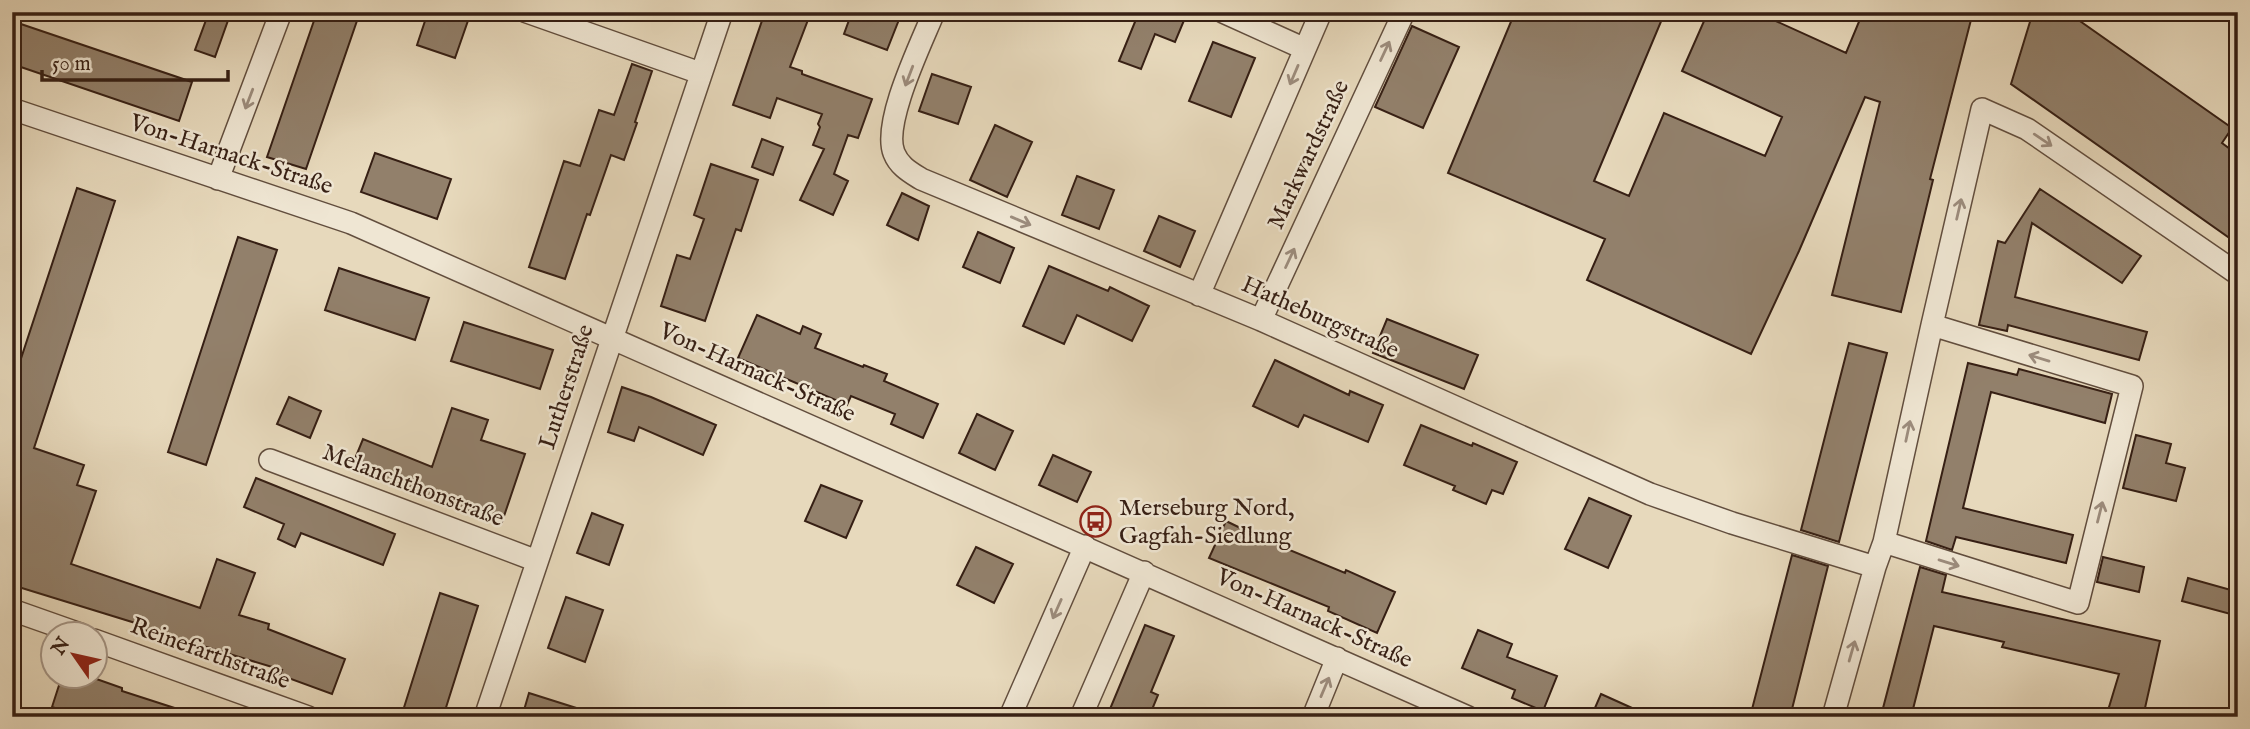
<svg xmlns="http://www.w3.org/2000/svg" width="2250" height="729" viewBox="0 0 2250 729" font-family="'IM FELL English',serif">
	<style>
		.building { fill: #92806b; stroke: #361f14; stroke-width: 2 }
		.lines { fill: none; stroke-linecap: round; stroke-linejoin: round }
		.street-casing { stroke: #624e3e; stroke-width: 24 }
		.street { stroke: #efe6d3; stroke-width: 21 }
		.oneway { stroke: #9c8c7d }
		.labels { text-anchor: middle; dominant-baseline: central; stroke-width: 5; stroke-linejoin: round; paint-order: stroke }
		.street-label { font-size: 24px; fill: #361f14; stroke: #efe6d3 }
		.poi-label { font-size: 24px; fill: #361f14; stroke: #efe6d3; text-anchor: start }
	</style>
	<rect width="100%" height="100%" fill="#e7d9bc"/>
	<filter id="stains"><feTurbulence type="fractalNoise" baseFrequency=".00286" numOctaves="4"/><feColorMatrix values="0 0 0 0 .2 0 0 0 0 .09 0 0 0 0 .02 0 0 0 .5 -.17"/></filter>
	<radialGradient id="worn" r=".72"><stop offset=".6" stop-color="#630" stop-opacity="0"/><stop offset="1" stop-color="#630" stop-opacity=".3"/></radialGradient>
	<path class="building" d="M209,12H231L215,57L195,50Z
		M317,12H360L306,169L267,157Z
		M428,12H471L455,58L417,45Z
		M765,12H811L790,67L802,71V74L872,99L858,138L848,135L834,174L848,181L833,215L800,200L824,149L813,145L820,127L818,124L822,114L777,98L770,118L733,105Z
		M852,12H902L887,50L844,34Z
		M1139,12H1171L1185,18L1175,42L1155,34L1141,69L1119,61Z
		M1515,12H1665L1594,181L1629,196L1664,113L1765,156L1782,117L1682,71L1708,12H1756L1846,53L1863,12H1973L1930,179L1933,180L1901,312L1832,295L1880,102L1865,97L1799,251L1751,354L1587,280L1605,239L1448,173Z
		M2033,12H2067L2232,128L2222,143L2238,155V244L2011,84Z
		M12,21L192,82L179,121L12,64Z
		M1412,26L1459,47L1423,128L1375,107Z
		M1213,42L1255,58L1231,117L1189,101Z
		M632,64L652,71L635,122L637,123L624,160L611,155L590,215L587,214L565,279L529,267L564,161L580,166L599,110L614,115Z
		M932,74L971,87L958,124L919,111Z
		M995,125L1032,142L1007,197L970,180Z
		M762,139L783,147L773,175L752,167Z
		M375,153L451,179L437,219L361,192Z
		M711,164L758,180L741,231L736,229L705,321L661,306L677,255L690,259L704,219L694,215Z
		M1077,176L1114,190L1099,229L1062,215Z
		M77,188L115,201L34,448L84,465L77,485L96,491L71,564L200,608L217,559L255,573L239,615L269,624L268,629L345,659L332,694L280,675L282,670L180,639L179,641L144,630L145,626L12,585V386Z
		M2040,189L2141,256L2122,283L2032,223L2015,297L2147,332L2139,360L2008,325L2007,331L1979,325L1998,241L2005,243Z
		M902,193L929,206L918,240L887,225Z
		M1159,216L1195,231L1180,267L1144,251Z
		M978,232L1014,248L1000,283L963,267Z
		M238,237L277,250L206,465L168,452Z
		M1049,266L1108,291L1110,287L1149,306L1132,341L1077,315L1064,344L1023,326Z
		M339,268L429,298L415,340L325,310Z
		M757,315L800,334L803,326L821,334L815,348L863,367L864,365L887,374L884,381L938,404L923,438L891,424L895,414L851,396L847,405L738,358Z
		M1387,319L1478,355L1464,389L1373,353Z
		M464,322L553,350L540,389L451,361Z
		M1849,343L1887,353L1839,542L1801,530Z
		M1275,360L1349,395L1350,391L1383,405L1368,442L1304,415L1298,427L1253,406Z
		M1968,363L2017,375L2019,369L2112,394L2105,423L1991,392L1963,508L2073,535L2066,563L1956,537L1952,550L1926,541Z
		M622,387L651,397L716,425L703,455L639,427L634,441L608,432Z
		M289,397L321,411L310,438L277,424Z
		M452,408L488,420L481,440L525,454L502,522L425,496L352,466L363,439L432,467Z
		M977,414L1013,431L995,470L959,453Z
		M1421,425L1472,446L1473,443L1517,462L1503,494L1492,490L1486,504L1453,490L1455,486L1404,465Z
		M2136,435L2171,444L2166,463L2185,468L2176,501L2123,488Z
		M1053,455L1091,472L1077,502L1039,485Z
		M256,478L395,534L383,565L301,533L295,547L278,539L284,524L244,507Z
		M821,485L862,501L846,538L805,521Z
		M1589,498L1631,516L1608,568L1565,549Z
		M592,513L623,525L609,565L577,553Z
		M1226,521L1263,539L1345,573L1346,570L1395,592L1377,633L1328,611L1329,607L1209,558Z
		M976,547L1013,564L994,603L957,585Z
		M1792,555L1828,566L1790,717H1750Z
		M2103,557L2144,567L2139,592L2097,582Z
		M1920,567L1946,575L1942,592L2160,641L2143,717H2106L2119,674L2002,647L2004,642L1934,626L1911,717L1882,712Z
		M2188,578L2238,592V616L2182,601Z
		M440,593L478,606L443,717H401Z
		M566,597L603,610L585,662L548,648Z
		M1145,625L1174,636L1151,692L1158,695L1149,717H1129L1110,709Z
		M1478,630L1512,644L1507,657L1557,676L1543,711L1512,698L1515,690L1462,668Z
		M62,676H88L122,688V691L190,713L189,717H81L52,707Z
		M529,693L589,712L588,717H522Z
		M1601,694L1652,717H1591Z"/>
	<g class="lines">
		<defs>
			<path id="street" d="M527,12L700,73
				M934,12C921,44 882,123 894,153C899,166 910,172 921,179L1261,320L1650,494L1732,523L1875,567
				M1223,12L1305,49
				M12,109L351,223L1468,717
				M218,179L281,12
				M1199,295L1321,12
				M1261,320L1404,12
				M270,460L537,561
				M1884,542L2078,603L2132,386L1932,325
				M12,610L80,634
				M94,640L308,717
				M485,717L722,12
				M1010,717L1085,546
				M1081,717L1144,572
				M1313,717L1337,658
				M1833,717L1875,567L1884,542L1932,325L1982,109L2027,129L2238,274"/>
		</defs>
		<use href="#street" class="street-casing"/>
		<use href="#street" class="street"/>
	</g>
	<defs><path id="oneway-shaft" d="M-6 0H5M1.5-3L5.5 0L1.5 3" fill="none" stroke-width="1.6" stroke-linecap="round" stroke-linejoin="round" transform="scale(1.75)"/></defs>
	<g class="oneway">
		<use href="#oneway-shaft" transform="translate(1385 51) rotate(-65)"/>
		<use href="#oneway-shaft" transform="translate(1294 75) rotate(113)"/>
		<use href="#oneway-shaft" transform="translate(909 76) rotate(111)"/>
		<use href="#oneway-shaft" transform="translate(249 99) rotate(111)"/>
		<use href="#oneway-shaft" transform="translate(2043 140) rotate(34)"/>
		<use href="#oneway-shaft" transform="translate(1959 209) rotate(-77)"/>
		<use href="#oneway-shaft" transform="translate(1021 221) rotate(23)"/>
		<use href="#oneway-shaft" transform="translate(1290 258) rotate(-65)"/>
		<use href="#oneway-shaft" transform="translate(2039 358) rotate(-163)"/>
		<use href="#oneway-shaft" transform="translate(1908 431) rotate(-78)"/>
		<use href="#oneway-shaft" transform="translate(2100 512) rotate(-76)"/>
		<use href="#oneway-shaft" transform="translate(1949 563) rotate(17)"/>
		<use href="#oneway-shaft" transform="translate(1057 609) rotate(114)"/>
		<use href="#oneway-shaft" transform="translate(1852 651) rotate(-74)"/>
		<use href="#oneway-shaft" transform="translate(1325 687) rotate(-67)"/>
	</g>
	<defs>
		<symbol id="bus-ring" viewBox="-11 -11 22 22"><circle r="9.5" fill="#efe6d3" stroke="#8f2418" stroke-width="1.5"/><path d="M-5-6H5V4H4V6H2V4H-2V6H-4V4H-5ZM-3.5-4V0h7V-4ZM-3.5 1.2v1.5H-2V1.2ZM2 1.2v1.5H3.5V1.2Z" fill="#8f2418"/></symbol>
	</defs>
	<g fill-rule="evenodd">
		<use href="#bus-ring" x="1078" y="504" width="35" height="35"/>
	</g>
	<g class="labels">
		<g class="street-label">
			<text transform="translate(231 155) rotate(18)">Von-Harnack-Straße</text>
			<text transform="translate(1309 155) rotate(-65)">Markwardstraße</text>
			<text transform="translate(1320 318) rotate(24)">Hatheburgstraße</text>
			<text transform="translate(757 373) rotate(24)">Von-Harnack-Straße</text>
			<text transform="translate(567 387) rotate(-72)">Lutherstraße</text>
			<text transform="translate(413 486) rotate(21)">Melanchthonstraße</text>
			<text transform="translate(1314 619) rotate(24)">Von-Harnack-Straße</text>
			<text transform="translate(210 654) rotate(20)">Reinefarthstraße</text>
		</g>
		<g class="poi-label">
			<text x="1119" y="508">Merseburg Nord,<tspan x="1119" dy="28">Gagfah-Siedlung</tspan></text>
		</g>
	</g>
	<rect width="2250" height="729" fill="none" stroke="#e7d9bc" stroke-width="42"/>
	<rect x="14" y="14" width="2222" height="701" fill="none" stroke="#361f14" stroke-width="3.5"/>
	<rect x="21" y="21" width="2208" height="687" fill="none" stroke="#361f14" stroke-width="2"/>
	<g transform="translate(74 655) rotate(304)"><circle r="33" fill="#efe6d3" stroke="#a59687" stroke-width="2"/>
	<path d="M0-5L12 26L0 18L-12 26Z" fill="#8f2418"/>
	<text y="-10" font-size="19" font-weight="bold" text-anchor="middle" fill="#361f14">N</text>
	</g>
	<path d="M42 70v10h186v-10" fill="none" stroke="#361f14" stroke-width="3.5"/>
	<text x="52" y="70" font-size="21" fill="#361f14" stroke="#efe6d3" stroke-width="5" paint-order="stroke">50 m</text>
	<rect width="100%" height="100%" filter="url(#stains)"/>
	<rect width="100%" height="100%" fill="url(#worn)"/>
</svg>
